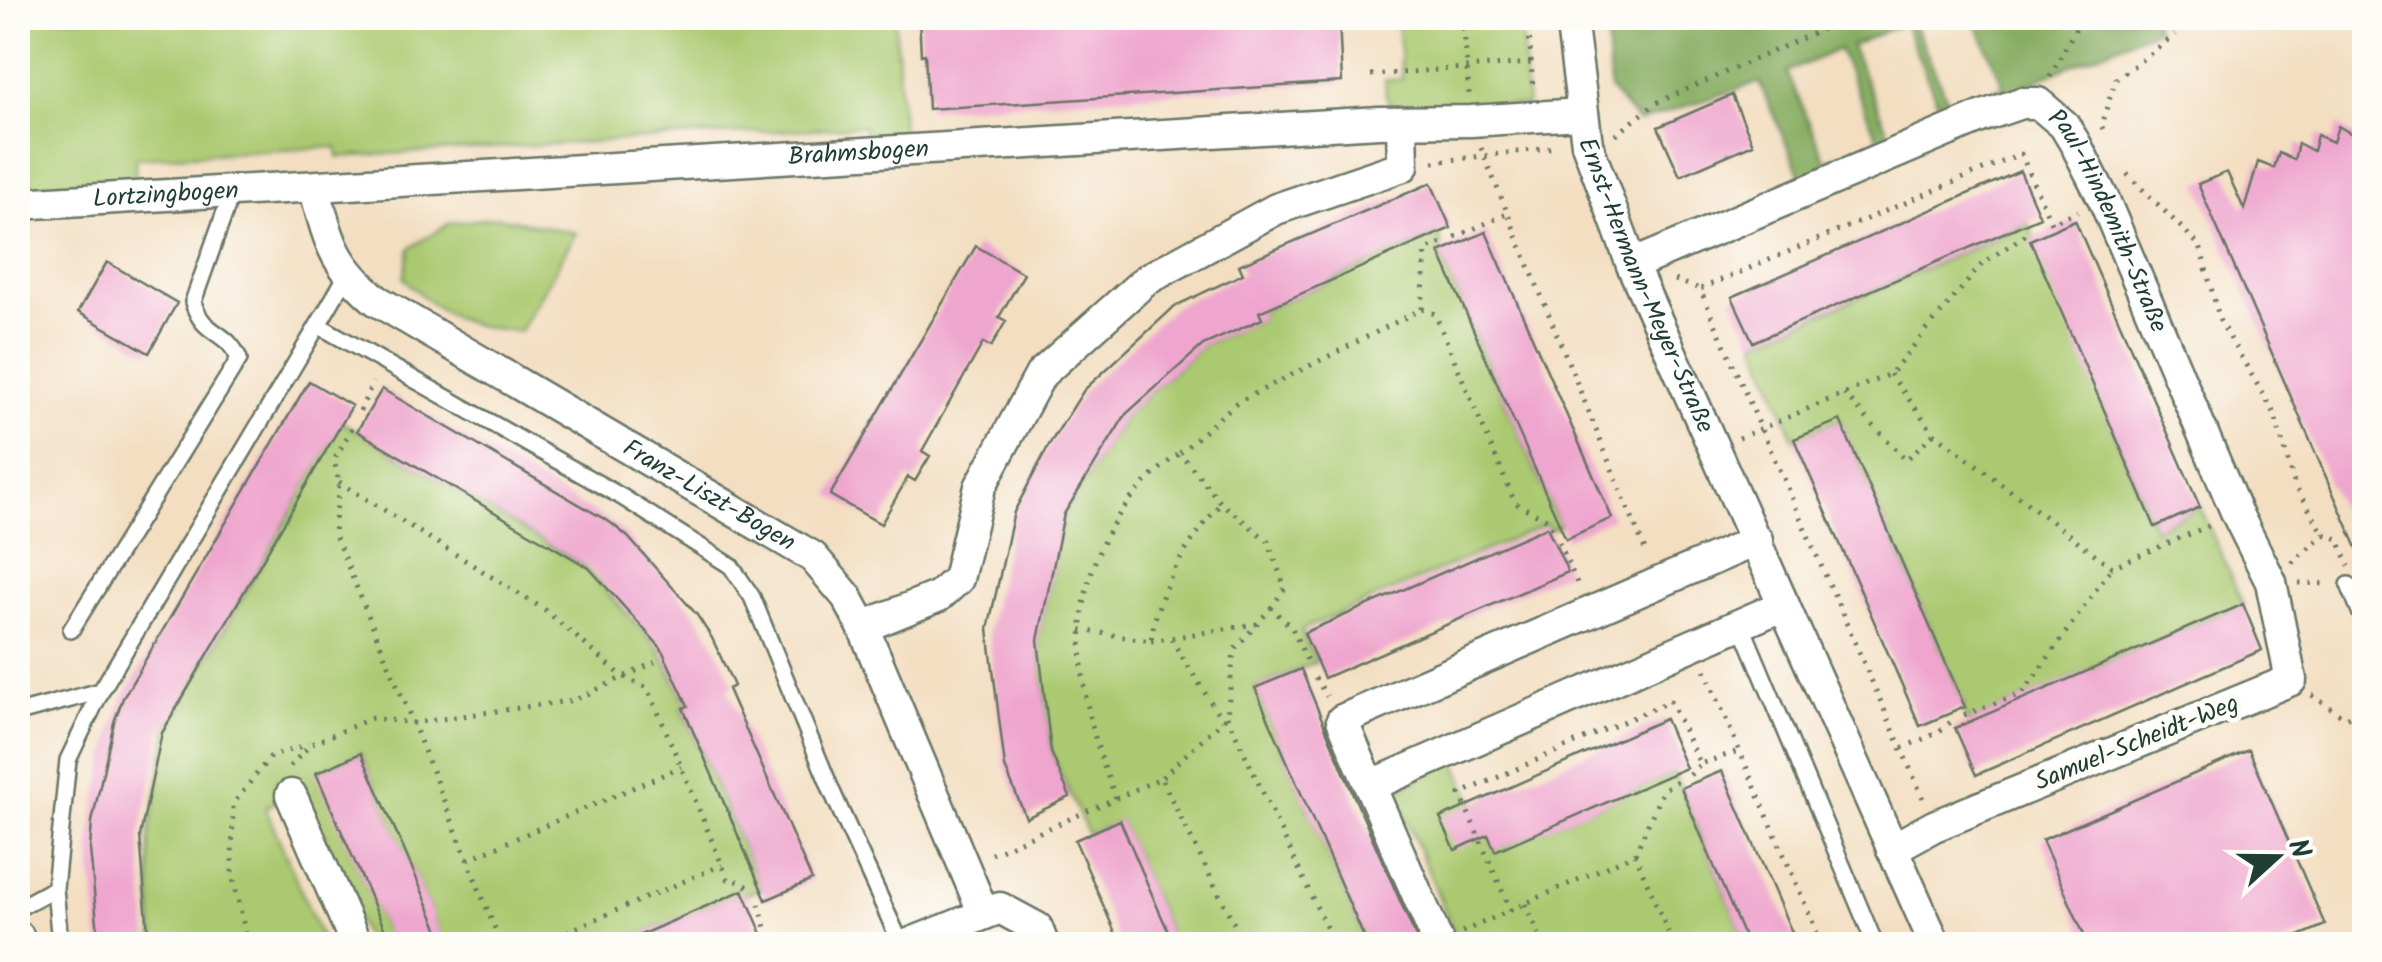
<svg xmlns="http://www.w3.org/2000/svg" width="2382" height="962" viewBox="0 0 2382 962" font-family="Kalam,sans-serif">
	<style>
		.green { fill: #aac970; stroke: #648352; stroke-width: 2.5 }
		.forest { fill: #87ad62; stroke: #53754b; stroke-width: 2.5; fill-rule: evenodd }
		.building { fill: #efa6ce }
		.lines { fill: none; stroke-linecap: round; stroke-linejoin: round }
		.lane-casing { stroke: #697565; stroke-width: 20 }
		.street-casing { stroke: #697565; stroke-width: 35 }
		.path { stroke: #697565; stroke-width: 5; stroke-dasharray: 2.5 8; stroke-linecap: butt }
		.lane { stroke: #fff; stroke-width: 15 }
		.street { stroke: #fff; stroke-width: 30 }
		.labels { text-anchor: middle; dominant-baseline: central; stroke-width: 10; stroke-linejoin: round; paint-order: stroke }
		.street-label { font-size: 25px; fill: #1f3d34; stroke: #fdfcf7 }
	</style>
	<rect width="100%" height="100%" fill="#fdfcf7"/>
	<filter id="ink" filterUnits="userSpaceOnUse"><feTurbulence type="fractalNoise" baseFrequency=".01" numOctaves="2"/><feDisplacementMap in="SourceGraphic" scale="20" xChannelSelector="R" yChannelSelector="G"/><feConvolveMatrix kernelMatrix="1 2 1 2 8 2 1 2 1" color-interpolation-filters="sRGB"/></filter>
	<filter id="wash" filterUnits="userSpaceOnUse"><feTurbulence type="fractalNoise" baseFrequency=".0048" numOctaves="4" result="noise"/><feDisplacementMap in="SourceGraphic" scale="40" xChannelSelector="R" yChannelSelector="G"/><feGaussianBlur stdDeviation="2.25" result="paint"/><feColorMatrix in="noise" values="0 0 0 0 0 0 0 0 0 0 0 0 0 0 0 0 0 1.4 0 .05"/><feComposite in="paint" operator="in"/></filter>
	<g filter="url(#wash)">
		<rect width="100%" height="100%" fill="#f3dec1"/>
		<path class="green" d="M21,18H895L903,145L866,147L864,126L338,157L337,147L135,158L136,188L18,189V44Z
			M1397,18H1521L1527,105L1392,109L1386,96L1385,80L1402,79Z
			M498,217L576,233L520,331C468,328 440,317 404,278L410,248L450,223Z
			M2028,224L2154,529L2200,507L2243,604L1968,723L1962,708L1965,706L1840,420L1794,439L1756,342Z
			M1438,234L1442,243L1439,253L1560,526L1549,530L1546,524L1301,630L1316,662L1255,688L1367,944H1174L1120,821L1088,834L1051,752L1038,640L1064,514L1126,414L1203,345L1261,319L1259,312Z
			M342,422L583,566L659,649L687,706L682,709L761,888L745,895L743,891L619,944H445L361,753L317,773L391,944H368L300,791L265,807L324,944H154L149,836L168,729Z
			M1455,762L1495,850L1674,773L1747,944H1451L1458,941L1394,791Z"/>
		<path class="forest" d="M1606,18H1915L1912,20L1952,109L2004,86L1974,18H2153L2157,29L1802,179L1759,82L1638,122L1610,89ZM1904,23L1942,113L1890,136L1851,46ZM1839,49L1878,139L1826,162L1787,72Z"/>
		<g id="blocks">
			<path class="building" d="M919,18H1339L1342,82L928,109L925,54L921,55Z
				M1732,95L1753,144L1680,176L1658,127Z
				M2338,126L2364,141V564L2198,184L2227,172L2244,209L2258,162L2274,168L2279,153L2294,160L2298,143L2313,151L2317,135L2333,142Z
				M2020,171L2040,217L1753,342L1732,297Z
				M1431,183L1451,228L1259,312L1262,319L1203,345L1126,414L1064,514L1038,640L1051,752L1070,797L1026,818L1005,767L988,629L1014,512L1049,445L1084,390L1175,306L1243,274L1239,265Z
				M2075,220L2200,507L2155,527L2030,240Z
				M1486,232L1612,518L1566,539L1439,252Z
				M976,246L1024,274L999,317L1006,321L991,347L983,343L922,451L930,456L915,481L908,477L881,524L830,495Z
				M107,262L177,303L149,353L78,312Z
				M309,381L352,406L162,733L140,836L149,944H99L90,849L92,822L114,722L123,698Z
				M382,389L611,523L628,537L697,615L712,638L734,686L728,689L812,880L766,900L683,708L688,706L661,648L589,568L357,431Z
				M1840,420L1965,707L1920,726L1794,439Z
				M1547,527L1568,572L1324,678L1304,633Z
				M2243,604L2262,650L1976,775L1955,728Z
				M1301,669L1353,794L1419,944H1367L1255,688Z
				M1665,719L1686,768L1495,851L1488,835L1455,850L1440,818Z
				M2249,750L2325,925L2280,944H2088L2042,840Z
				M361,753L405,852L445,944H391L336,819L316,773Z
				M1722,771L1797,944H1747L1681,788Z
				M1120,820L1160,913L1174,944H1120L1075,840Z
				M743,890L763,936L743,944H620Z"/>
		</g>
	</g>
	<g filter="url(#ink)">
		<use href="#blocks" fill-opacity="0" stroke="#697565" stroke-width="2.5"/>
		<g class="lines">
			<defs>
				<path id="lane" d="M347,275L318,325L622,497L731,566L752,597L833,794L901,944
					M2349,585L2364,621
					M1741,624L1875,944
					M71,630L239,359C227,329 203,337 193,302L232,192
					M18,713L101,691
					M55,888L60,944
					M18,908L55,888L68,760L101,691L318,325"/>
				<g id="street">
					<path id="s1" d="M1571,18L1587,144L1632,265L1935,944"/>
					<path id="s2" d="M314,187C330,242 331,261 376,300L813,557L847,597L863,627L984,914"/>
					<path id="s3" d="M18,204L1379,122L1471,121L1581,114"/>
					<path id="s4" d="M1632,265L1983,116L2021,103H2038L2064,125L2076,145L2104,200L2237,514L2271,582L2291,680L1934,826L1892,849"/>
					<path d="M1757,540L1342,720L1370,786L1784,605"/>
					<path d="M863,627L939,596L958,579L980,487L1041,374L1146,280L1276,209L1403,166L1402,124"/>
					<path d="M1370,786L1438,942"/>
					<path d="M291,795L356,944"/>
					<path d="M18,936L21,944"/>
					<path d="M909,944L1000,908L1037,928L1043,944"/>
				</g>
			</defs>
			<use href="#lane" class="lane-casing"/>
			<use href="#street" class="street-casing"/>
			<path class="path" d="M1463,18L1469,94
				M1528,18L1533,89
				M1371,75L1531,63
				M2050,77L2081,18
				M2103,129L2101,125L2116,79L2175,35
				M1616,135L1656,103L1848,18
				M1481,148L1647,555
				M1433,162L1551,148
				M2127,174L2200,246L2220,321L2274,413L2295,486L2324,534L2339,539L2349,566
				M1455,237L1507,214
				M1675,280L1700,289
				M1422,309L1435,314L1515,503L1548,520L1552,529
				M1890,374L1934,433L2112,567L2211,525
				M1844,394L1906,460L1934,433
				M360,411L373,382
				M352,428L334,460L339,482L334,533L413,723L575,700L655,662
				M1739,438L1890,374L1983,263L2031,231
				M339,482L545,610L622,676L648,688L728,879L742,882L753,891
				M1559,542L1578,585
				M2292,563L2324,534
				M2299,583L2328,584
				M1271,608L1285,588L1268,541L1221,503L1180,453L1236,403L1422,309L1426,250L1442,243
				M1081,630L1151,641C1157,588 1188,543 1221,503
				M1171,639L1222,720
				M1151,641L1256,624
				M1705,670L1822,944
				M1315,678L1327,696
				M2312,695L2345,718L2364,709
				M1964,715L2023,693L2112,567
				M1227,716L1334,944
				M1902,748L1937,733L1952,721
				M290,766L311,744L372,718L413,723L501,944
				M1690,775L1700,764
				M1162,777L1227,716L1234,650L1271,608L1292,628L1309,665
				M1116,798C1064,672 1059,541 1180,453
				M1923,798L1700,289L2021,154L2051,223L2078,211
				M991,854L1161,778L1244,944
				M1635,854L1663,790L1677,781
				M468,859L681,767
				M759,904L771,944
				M1525,904L1543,944
				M1511,911L1460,794L1670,701L1700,764L1739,751
				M1462,932L1635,854L1673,944
				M248,944L232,874L233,804L270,757L308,744
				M538,944L722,865
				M2355,944L2364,940"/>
			<use href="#lane" class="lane"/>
			<use href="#street" class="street"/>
		</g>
	</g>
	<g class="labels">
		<g class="street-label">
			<text stroke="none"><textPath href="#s3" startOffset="842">Brahmsbogen</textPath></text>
			<text stroke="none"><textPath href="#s3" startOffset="148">Lortzingbogen</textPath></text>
			<text stroke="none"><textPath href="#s4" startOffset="578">Paul-Hindemith-Straße</textPath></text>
			<text stroke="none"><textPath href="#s1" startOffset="280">Ernst-Hermann-Meyer-Straße</textPath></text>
			<text stroke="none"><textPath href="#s2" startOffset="518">Franz-Liszt-Bogen</textPath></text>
			<text transform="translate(2137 743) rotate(-22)">Samuel-Scheidt-Weg</text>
		</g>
	</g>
	<rect width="2382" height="962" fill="none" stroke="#fdfcf7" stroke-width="60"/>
	<g transform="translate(2277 857) rotate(69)" stroke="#fdfcf7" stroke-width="8" paint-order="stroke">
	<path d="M0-8L18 38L0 25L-18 38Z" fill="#1f3d34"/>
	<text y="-15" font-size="28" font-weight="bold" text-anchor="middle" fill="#1f3d34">N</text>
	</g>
</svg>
